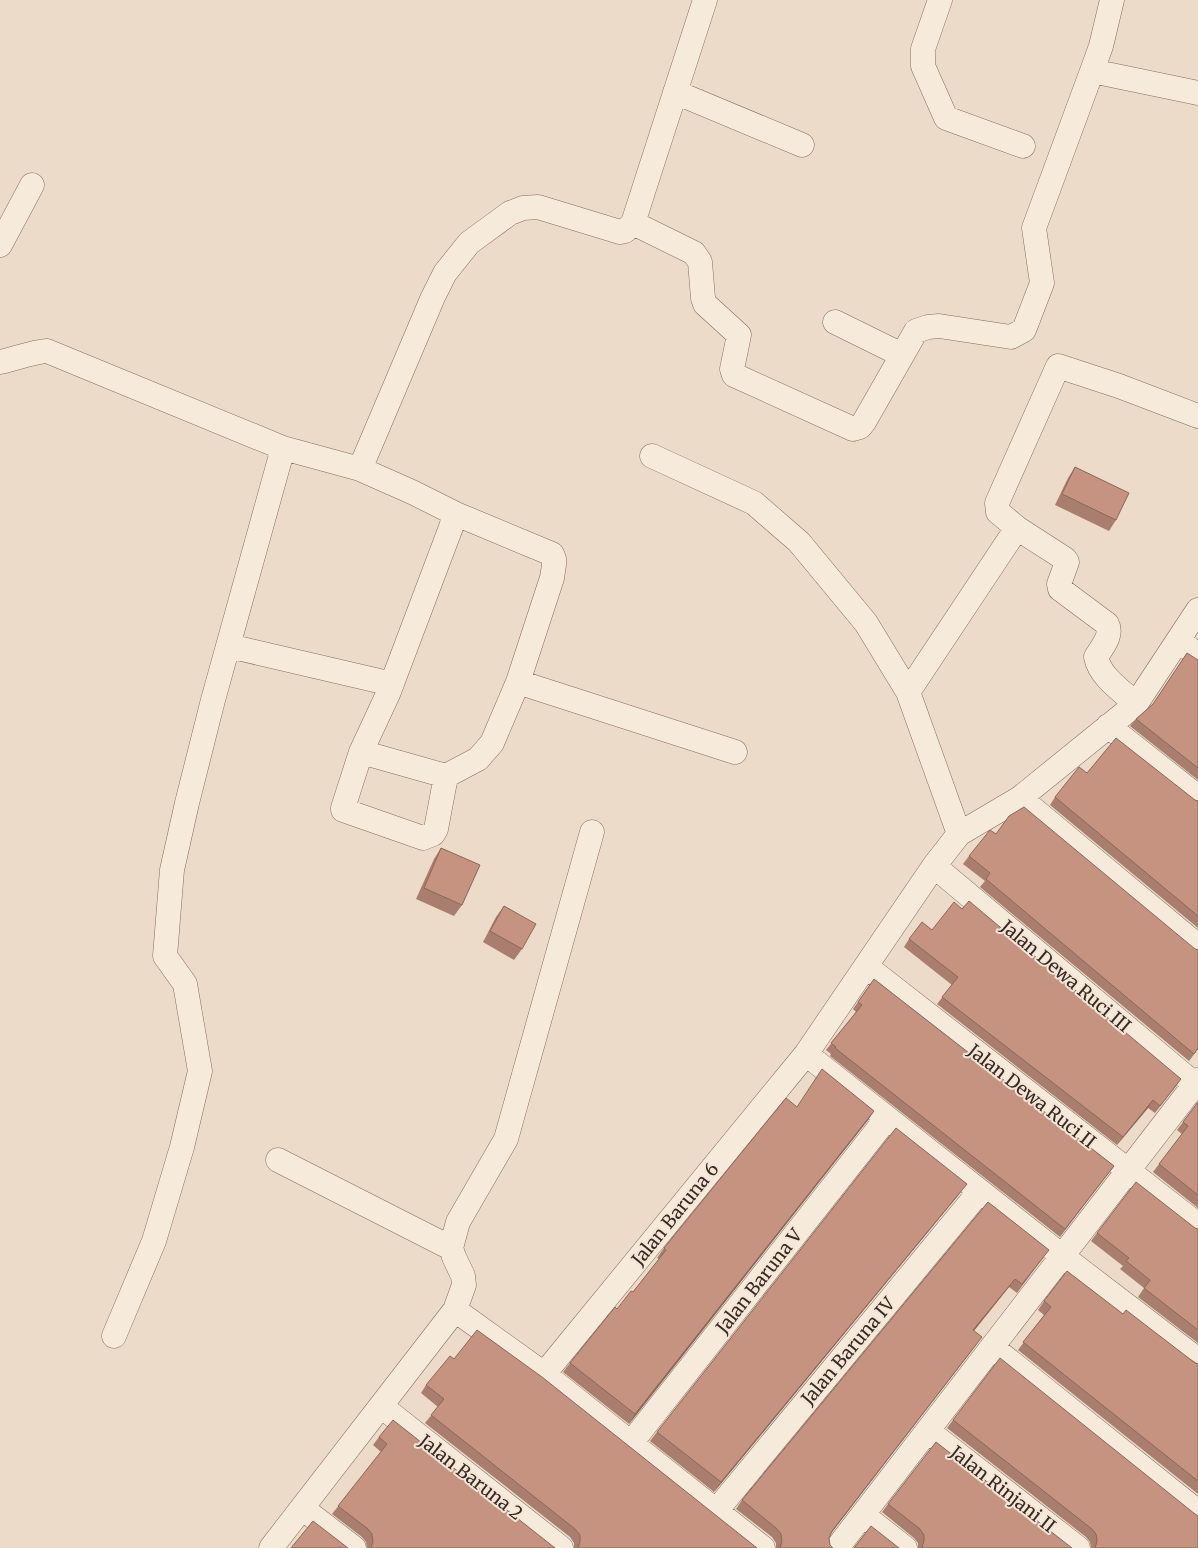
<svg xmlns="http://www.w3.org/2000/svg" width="1198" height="1548" viewBox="0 0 1198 1548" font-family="Merriweather,serif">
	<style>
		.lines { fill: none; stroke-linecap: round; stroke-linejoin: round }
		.street-casing { stroke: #856d5e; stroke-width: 25 }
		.street { stroke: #f6eada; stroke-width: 24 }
		.wall { fill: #aa7e6f }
		.shaded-wall { fill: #8b675a }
		.building { fill: #c69381; stroke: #8b675a }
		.labels { text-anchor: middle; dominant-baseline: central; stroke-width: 4; stroke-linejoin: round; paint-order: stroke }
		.street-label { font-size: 18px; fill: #372821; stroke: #f3e6d7 }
	</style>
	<rect width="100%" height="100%" fill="#ebdbc8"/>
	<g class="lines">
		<defs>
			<path id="street" d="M940,0L923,49V66L946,118L1023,146
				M1092,71L1198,93
				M675,92L802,145
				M633,223L694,253L700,262L703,298L705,304L739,335L732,369L734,375L853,429L860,427L864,422L916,331L928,327L939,326L1011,337L1024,330L1042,283L1034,228L1092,71L1101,46L1112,0
				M0,245L32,185
				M835,322L902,355
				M0,362C16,359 31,352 47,351L283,448L360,469L433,297L445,273L469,243L510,213L523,208L538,207L620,232L625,231L633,223L705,0
				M652,456L754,503L799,542L866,623L908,692L959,834
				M360,469L412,492L456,514L388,694L361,752L343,808V810L423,838L433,834L436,829L446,776
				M1179,640L1198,656
				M229,646L392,684
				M518,682L735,752
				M908,692L1017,528
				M1136,704C1121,690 1100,677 1096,657C1102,647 1113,635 1107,624L1060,589L1059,584L1067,562L1065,559L1017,528L998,512L997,503L1058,366L1119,386L1198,416
				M1108,726L1198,797
				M361,752L446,776L478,759L492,743L518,682L552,578L554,565V559L552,554L456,514
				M1020,798L1198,946
				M934,866L1198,1087
				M867,967L1198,1225
				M806,1054L1062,1256L1198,1360
				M278,1160L451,1248
				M455,1310L464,1285L463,1276L454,1257L451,1248L458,1222L506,1139L592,832
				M114,1336L154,1241L182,1147L200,1071L185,984L165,956L172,870L187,803L213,700L283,448
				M992,1347L1198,1512
				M544,1374L806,1054L934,866L959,834L1020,798L1136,704L1198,610
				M381,1406L561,1548
				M928,1431L1078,1548
				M631,1443L887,1118
				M302,1508L354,1548
				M716,1511L980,1191
				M863,1515L905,1548
				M271,1548L455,1310L544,1374L763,1548
				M837,1548L1198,1080"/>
		</defs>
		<use href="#street" class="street-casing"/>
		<use href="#street" class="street"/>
	</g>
	<path class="wall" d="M1075,467L1116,520L1109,531L1055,505L1068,478Z
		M1198,660V780L1130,726L1136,719L1152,705Z
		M1087,773L1198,801V928L1050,805L1055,797Z
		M996,834L1195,949L1198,1049L1189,1061L980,887L985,881L963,864L969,856Z
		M441,848L462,905L454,916L416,899L434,859Z
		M504,906L522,949L514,960L483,942L496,917Z
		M932,930L1176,1086L1155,1113L1148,1108L1117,1145L937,1004L952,985L904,947L909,939Z
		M874,979L1114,1166L1060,1237L830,1056L831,1054L826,1050L856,1012L853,1009Z
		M1198,1102V1208L1153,1172L1182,1134L1177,1130Z
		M874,1111L868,1120L629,1424L563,1372L570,1363L633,1292L659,1259L657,1258L664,1248Z
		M960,1193L714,1492L650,1441L657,1432Z
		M988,1202L1043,1258L1017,1293L1009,1287L974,1331L976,1345L831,1533L829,1538L830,1545L833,1548H776V1543L772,1537L736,1509L742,1500Z
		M1195,1228L1198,1229V1343L1138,1297L1144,1288L1120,1269L1123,1266L1091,1241L1097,1233Z
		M1044,1301L1123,1314L1198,1364V1494L1018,1350L1044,1315L1038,1310Z
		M454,1359L757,1548H574V1543L570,1537L425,1423L438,1407L421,1393L426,1385Z
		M953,1420L1195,1514L1198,1548H1091L1090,1542L1086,1537L947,1428Z
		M379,1437L555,1548H367L366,1542L362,1537L332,1514L381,1452L373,1445Z
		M888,1504L1072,1548H918V1543L914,1538L882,1512Z"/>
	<path class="shaded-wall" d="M1153,1100L1148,1108L1117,1145L1123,1137Z
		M874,1111L868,1120L629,1424L635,1414Z
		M967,1184L960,1193L714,1492L721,1482Z
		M1015,1279L1009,1287L967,1339L973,1330Z
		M982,1337L976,1345L826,1540L832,1531Z"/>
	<path class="building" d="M1075,467L1129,493L1116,520L1062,494Z
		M1187,653L1198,660V768L1136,719L1153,704Z
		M1116,738L1195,800L1198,801V916L1055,797L1079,767L1087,773Z
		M1024,807L1195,949L1198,950V1048L1194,1054L986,879L990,873L969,856L990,830L996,834L1009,816Z
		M441,848L480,865L462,905L424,888Z
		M969,901L1181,1079L1160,1106L1153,1100L1123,1137L942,997L958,977L909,939L922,922L932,930L954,902L962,909Z
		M504,906L536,924L522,949L490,931Z
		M874,979L1114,1166L1065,1229L835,1048L836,1047L831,1043L862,1005L858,1002Z
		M822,1069L874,1111L635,1414L570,1363L615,1307L617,1309L631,1291L633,1292L666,1250L664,1248L786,1098L797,1107Z
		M1198,1102V1195L1159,1164L1188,1126L1183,1122Z
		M896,1128L967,1184L721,1482L657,1432Z
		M1136,1182L1195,1228L1198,1229V1330L1144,1288L1150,1280L1126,1261L1129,1258L1097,1233Z
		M988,1202L1049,1250L1022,1284L1015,1279L973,1330L982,1337L832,1531L829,1538L830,1545L833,1548H780L782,1542L781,1534L777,1529L742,1500Z
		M1067,1271L1123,1314L1126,1310L1195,1363L1198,1364V1481L1023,1342L1051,1307L1044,1301Z
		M477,1330L542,1377L757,1548H578L580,1542V1535L575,1529L431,1415L444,1399L426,1385L450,1356L454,1359Z
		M1000,1358L1195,1514L1198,1516V1548H1095L1097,1541L1096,1534L1092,1529L953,1420Z
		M393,1420L555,1548H371L373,1542L372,1534L368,1529L338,1506L387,1444L379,1437Z
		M936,1442L1072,1548H922L924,1541V1535L920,1529L888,1504Z
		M313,1521L348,1548H291Z
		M871,1526L899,1548H854Z"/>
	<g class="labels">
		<g class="street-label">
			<text transform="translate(1066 976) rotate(40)">Jalan Dewa Ruci III</text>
			<text transform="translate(1032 1096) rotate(38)">Jalan Dewa Ruci II</text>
			<text transform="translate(675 1214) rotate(-51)">Jalan Baruna 6</text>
			<text transform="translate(759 1281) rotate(-52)">Jalan Baruna V</text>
			<text transform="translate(848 1351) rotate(-50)">Jalan Baruna IV</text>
			<text transform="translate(471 1477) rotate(38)">Jalan Baruna 2</text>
			<text transform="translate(1003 1489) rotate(38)">Jalan Rinjani II</text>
		</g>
	</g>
</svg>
